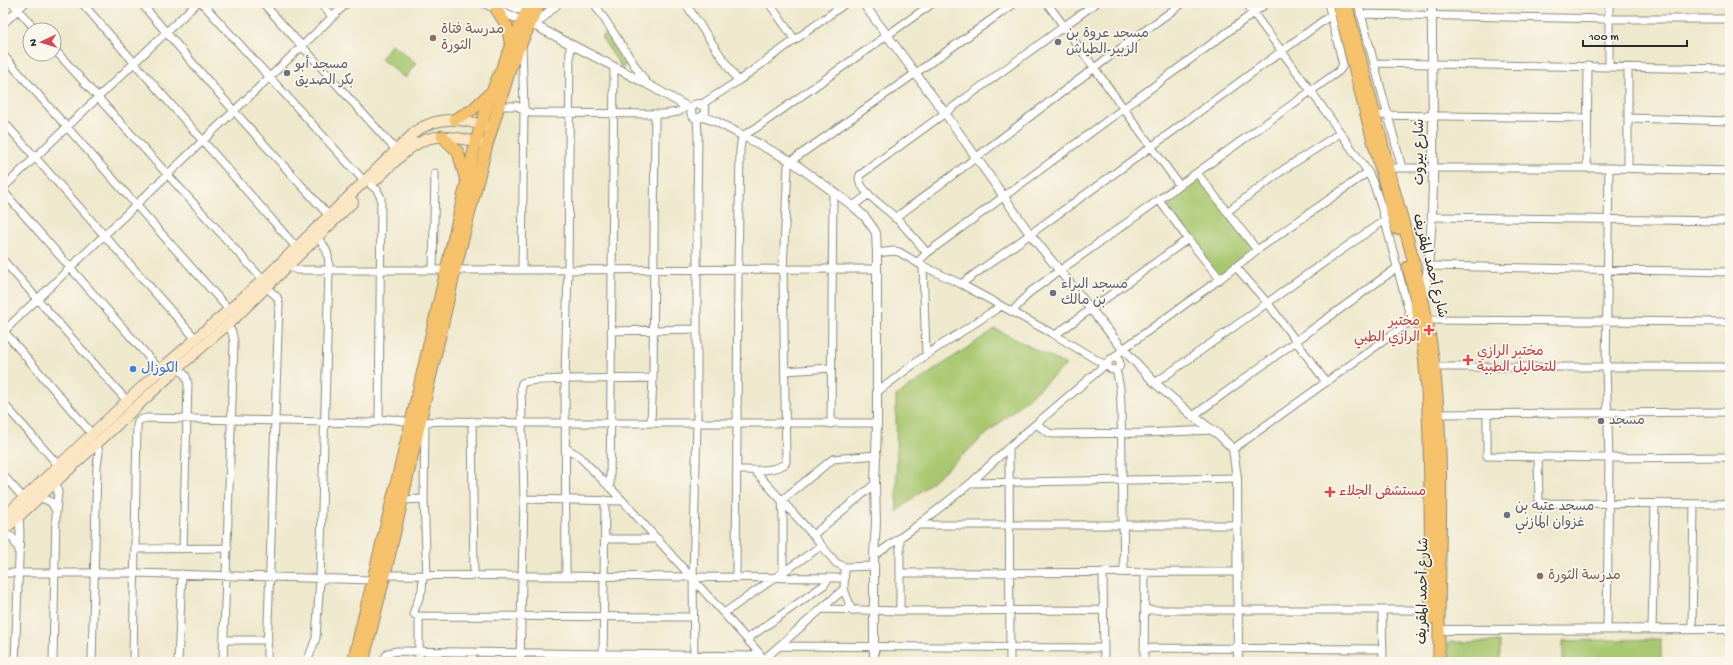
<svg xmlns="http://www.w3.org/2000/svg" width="1733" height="665" viewBox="0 0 1733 665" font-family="'Gochi Hand','Playpen Sans Arabic',sans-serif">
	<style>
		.green { fill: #a9c76f; stroke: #6a794d }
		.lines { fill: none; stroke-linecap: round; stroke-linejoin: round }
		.minor-casing { stroke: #8c8a7c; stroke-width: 9 }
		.tertiary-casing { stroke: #8c8a7c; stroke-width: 10 }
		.secondary-casing { stroke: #8c8a7c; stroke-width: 12 }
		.primary-casing { stroke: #8c8a7c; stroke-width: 13 }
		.trunk-casing { stroke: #8c8a7c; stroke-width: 13 }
		.minor { stroke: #fff; stroke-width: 7 }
		.tertiary { stroke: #fff; stroke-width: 8 }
		.secondary { stroke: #fbe6c4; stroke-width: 10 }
		.primary { stroke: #f5c16b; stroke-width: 11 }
		.trunk { stroke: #f5c16b; stroke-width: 11 }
		.education-dot { fill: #8d6e63; stroke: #fbf7ec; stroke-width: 1.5 }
		.worship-dot { fill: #6b7280; stroke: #fbf7ec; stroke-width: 1.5 }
		.health-dot { fill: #e0444e; stroke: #fbf7ec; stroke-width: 1.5 }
		.shop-dot { fill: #3f7fe0; stroke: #fbf7ec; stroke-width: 1.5 }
		.labels { text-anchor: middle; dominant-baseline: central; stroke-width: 3.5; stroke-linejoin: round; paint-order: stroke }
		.education-label { font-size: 14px; fill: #785e54; stroke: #fbf7ec; text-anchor: start }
		.worship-label { font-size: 14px; fill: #5b616d; stroke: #fbf7ec; text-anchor: start }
		.street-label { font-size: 14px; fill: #2b2b2b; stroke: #fbf7ec }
		.health-label { font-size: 14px; fill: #be3a42; stroke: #fbf7ec; text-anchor: start }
		.shop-label { font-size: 14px; fill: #366cbe; stroke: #fbf7ec; text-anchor: start }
	</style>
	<rect width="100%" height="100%" fill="#fbf7ec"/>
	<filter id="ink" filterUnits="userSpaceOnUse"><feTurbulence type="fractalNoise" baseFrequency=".025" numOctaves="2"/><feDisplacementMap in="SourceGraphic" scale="8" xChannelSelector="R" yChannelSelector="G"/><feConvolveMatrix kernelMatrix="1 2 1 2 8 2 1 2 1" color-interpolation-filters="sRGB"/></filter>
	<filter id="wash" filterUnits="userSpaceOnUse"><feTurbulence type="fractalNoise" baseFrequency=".012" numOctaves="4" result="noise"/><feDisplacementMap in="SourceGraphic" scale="16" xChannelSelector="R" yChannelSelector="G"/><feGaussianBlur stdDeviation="0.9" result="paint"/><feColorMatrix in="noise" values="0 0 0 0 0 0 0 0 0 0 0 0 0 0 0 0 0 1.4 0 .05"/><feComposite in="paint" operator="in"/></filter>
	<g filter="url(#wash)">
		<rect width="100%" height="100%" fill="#eee8cc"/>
		<path class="green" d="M606,34L627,64L622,68L601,37Z
			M392,44L416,63L405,78L381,59Z
			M1197,173L1256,250L1220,278L1160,200Z
			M995,329L1066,365L897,512L896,396Z
			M1661,639V662H1563V641Z
			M1449,642H1500V662H1449Z"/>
	</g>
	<g filter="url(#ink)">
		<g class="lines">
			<defs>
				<path id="minor" d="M12,3L36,30
					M82,3L296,247
					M141,3L234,111L331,218
					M202,3L365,182
					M263,3L396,150
					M320,3L333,17
					M594,3L647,84
					M685,3L738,81
					M769,3L795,40
					M1047,3L1180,186
					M1358,3L1402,168
					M1360,14L1609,19H1730
					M3,24L25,3
					M54,49L263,280
					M3,55L231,312
					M1374,63L1730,69
					M1609,67V3
					M1628,68V168
					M702,104L738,81L846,3
					M498,106H517L530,113L666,114L678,112L686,107
					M1374,115L1587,118
					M1628,118L1730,121
					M3,121L196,339
					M1389,168H1609L1730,171
					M1587,168L1588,66
					M1197,173L1257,250
					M371,185L377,190L381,198L379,421
					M3,188L197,3
					M3,191L160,370
					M1159,200L1188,239L1220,279
					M853,206L869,194
					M1228,211L1283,170L1340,133
					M1433,217L1730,221
					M895,218C992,147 1086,72 1183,3
					M877,253L894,251L899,252L923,266L961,284L1055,335L1105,365
					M927,253C917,241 907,229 896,218C886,208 860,192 859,178L860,175L1096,3
					M3,260L127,401
					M918,262L927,253L1267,3
					M288,266L297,270H446
					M923,266L926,355
					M1429,266L1730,272
					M1236,267L1270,306L1326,382
					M433,270L435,173
					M455,270L876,269
					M522,270L524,109L522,46
					M961,284L1151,147L1331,15
					M266,287L277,297L279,303L267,654L268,662
					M1012,312L1030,292L1339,71L1343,65L1328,3
					M1428,320L1730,322
					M3,330L92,434
					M611,331L696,329
					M3,332L347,3
					M1055,335L1188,239
					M1114,358L1123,349L1220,279L1257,250L1368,172
					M1108 364a6 6 0 1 1 12 0a6 6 0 1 1-12 0Z
					M1434,367H1730
					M178,368L186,376L188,384L183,548
					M1116,369L1120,388L1121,405L1124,572
					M785,371L831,368
					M1155,383C1232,329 1307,273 1385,220
					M877,392L926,355L1001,306
					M3,403L59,466
					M1438,414L1730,412
					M1487,414V456L1609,458L1730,457
					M1193,416L1398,267
					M472,421L474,576
					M420,422L450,421L523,423H877
					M425,422L424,499L427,576
					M651,422L653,378L655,114
					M831,424L833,191
					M1036,424L1049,433L1054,434L1143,433L1213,430
					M1009,447L1010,662
					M566,448L579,456L623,501L760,654L763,660
					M1233,449L1407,324L1409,321L1410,316L1381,206L1374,185L1368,172L1311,91L1246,3
					M1538,458L1539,503L1730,504
					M737,470C752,470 772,472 785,464L786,461L783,269L788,166L791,161L1015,3
					M754,470L813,535L836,563L845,567
					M3,475L27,502
					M971,483L1237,478
					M610,488L614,67
					M39,497L51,502L56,511
					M524,499L623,501
					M402,500L424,499
					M918,525H1236
					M3,533L12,537L18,548
					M813,535L875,484
					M900,538V611
					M605,539H658
					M135,549L228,548
					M874,556L918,525L971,483L1009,447L1105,365H1108
					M1103,572L1104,662
					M3,573H135L372,580
					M901,573L1236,572
					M385,575L844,578
					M423,576L422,590L414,611V614L417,616L693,617
					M566,576L565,379L568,270L570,44
					M736,578L738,269L740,150L742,136L756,128L933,3
					M783,578V518L782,500L833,459L877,455
					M822,609L900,611L1103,610
					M1145,610H1431
					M852,611L844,589L845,567L874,566
					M1382,611L1383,662
					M724,613L821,546
					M419,616V662
					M1607,629L1609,458L1606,368L1609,168
					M1652,629L1655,504
					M1692,629L1694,504
					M747,639L824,585L829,578
					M223,640H268
					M780,646L1104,648
					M1144,648L1383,649
					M15,662L20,533L19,516
					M53,662L56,512L58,493L56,481
					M92,662L97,466L99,452L96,443
					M133,662L137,425L139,420L147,418L370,423L389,419L411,422
					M178,662L182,574
					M223,662L234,343L232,332L226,325
					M307,662L316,638L320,578L329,270C329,256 328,248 317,238
					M382,662L388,653L397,651L750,656L760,654
					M472,662L473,652
					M520,662L524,499L521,386L522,383C530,377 635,379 653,378
					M603,662L605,500
					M694,662L693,578L697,423V201L698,137L697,118
					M761,662L844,589
					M1144,662L1145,572"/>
				<path id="tertiary" d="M484,3L522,21
					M505,3L526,12
					M863,3L945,113L1030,234L1123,349L1155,383L1193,416L1219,435L1233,449L1237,478L1238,662
					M530,23L647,84L691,109
					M534,26L558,3
					M691 111a7 7 0 1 1 14 0a7 7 0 1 1-14 0Z
					M703,117L715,121L791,161L853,206L865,217L873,228L876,233L877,253V423L875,484L876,522L874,556V662
					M1424,297C1439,200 1431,101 1432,3
					M1438,630L1730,629"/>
				<path id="secondary" d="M376,180C420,138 424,127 487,145
					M3,518L160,370L263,280L416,131C438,116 464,117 488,128
					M3,531L178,368L236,317L353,202"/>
				<path id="primary" d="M496,9L507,26L511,46
					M455,119L472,110L489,94
					M442,136L458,152L465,177
					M353,662L411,422L476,141L492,91L530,3
					M363,662L385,575L455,270L487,145L512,63L540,3"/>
				<path id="trunk" d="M1338,3L1366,115L1397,229
					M1346,3C1362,65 1378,127 1394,189C1410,247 1427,305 1434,366C1446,464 1438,563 1439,662
					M1408,267C1428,340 1429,417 1430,493C1430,534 1431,576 1431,618"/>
			</defs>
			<use href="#minor" class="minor-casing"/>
			<use href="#tertiary" class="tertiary-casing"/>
			<use href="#secondary" class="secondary-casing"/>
			<use href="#primary" class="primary-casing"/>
			<use href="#trunk" class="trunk-casing"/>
			<use href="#minor" class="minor"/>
			<use href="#tertiary" class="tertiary"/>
			<use href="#secondary" class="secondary"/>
			<use href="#primary" class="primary"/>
			<use href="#trunk" class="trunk"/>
		</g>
	</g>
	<g class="education-dot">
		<circle cx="433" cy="38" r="4"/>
		<circle cx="1540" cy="576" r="4"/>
	</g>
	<g class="worship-dot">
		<circle cx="1058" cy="42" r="4"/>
		<circle cx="287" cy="73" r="4"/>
		<circle cx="1053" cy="293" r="4"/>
		<circle cx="1601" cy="421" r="4"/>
		<circle cx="1507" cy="515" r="4"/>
	</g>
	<g class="health-dot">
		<path d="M1427 324h4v4h4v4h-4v4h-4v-4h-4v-4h4z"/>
		<path d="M1466 354h4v4h4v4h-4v4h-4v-4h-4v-4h4z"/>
		<path d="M1328 486h4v4h4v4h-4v4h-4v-4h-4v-4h4z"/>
	</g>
	<circle class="shop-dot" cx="133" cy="369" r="4"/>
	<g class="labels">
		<g class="education-label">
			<text x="441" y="30">مدرسة فتاة<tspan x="441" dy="16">الثورة</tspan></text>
			<text x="1548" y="576">مدرسة الثورة</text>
		</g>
		<g class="worship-label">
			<text x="1066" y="34">مسجد عروة بن<tspan x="1066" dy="16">الزبير-الطياش</tspan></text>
			<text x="295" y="65">مسجد أبو<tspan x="295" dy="16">بكر الصديق</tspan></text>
			<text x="1061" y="285">مسجد البراء<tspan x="1061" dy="16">بن مالك</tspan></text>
			<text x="1609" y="421">مسجد</text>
			<text x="1515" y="507">مسجد عتبه بن<tspan x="1515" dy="16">غزوان المازني</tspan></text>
		</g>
		<g class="street-label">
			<text transform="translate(1420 152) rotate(-90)">شارع بيروت</text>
			<text transform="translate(1429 266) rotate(76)">شارع أحمد المقريف</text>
			<text transform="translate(1424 591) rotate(-89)">شارع أحمد المقريف</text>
		</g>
		<g class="health-label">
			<text x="1420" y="322" text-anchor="end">مختبر<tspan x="1420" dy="16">الرازي الطبي</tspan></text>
			<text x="1477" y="352">مختبر الرازي<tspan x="1477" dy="16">للتحاليل الطبية</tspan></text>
			<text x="1339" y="492">مستشفى الجلاء</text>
		</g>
		<g class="shop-label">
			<text x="141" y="369">الكوزال</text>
		</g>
	</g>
	<rect width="1733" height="665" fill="none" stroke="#fbf7ec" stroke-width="16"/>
	<g transform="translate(42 42) rotate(266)"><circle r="19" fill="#fbf7ec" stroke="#a8a59f"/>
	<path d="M0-3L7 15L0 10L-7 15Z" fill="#d1495b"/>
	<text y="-6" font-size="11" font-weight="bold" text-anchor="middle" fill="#2b2b2b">N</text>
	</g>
	<path d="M1583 40v6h104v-6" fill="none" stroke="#2b2b2b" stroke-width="2"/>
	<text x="1589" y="40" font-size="12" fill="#2b2b2b" stroke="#fbf7ec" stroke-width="3" paint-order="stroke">100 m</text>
</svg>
